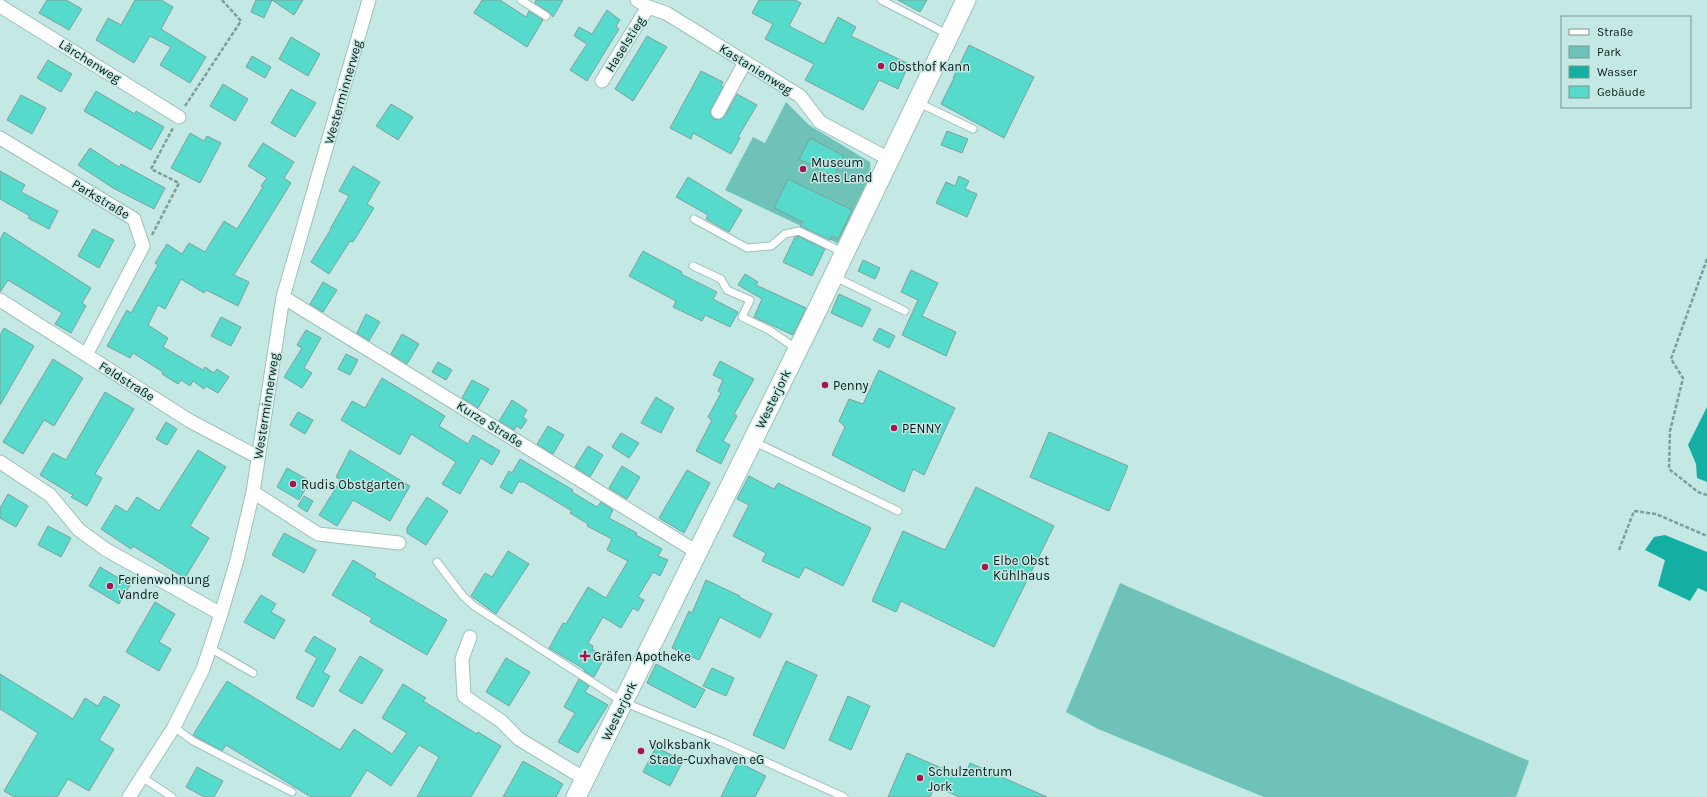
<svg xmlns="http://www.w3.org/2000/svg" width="1707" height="797" viewBox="0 0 1707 797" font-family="Karla,sans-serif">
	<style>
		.green { fill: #6ec2b8 }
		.water { fill: #14afa3 }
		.building { fill: #55dacc; stroke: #7ea19c }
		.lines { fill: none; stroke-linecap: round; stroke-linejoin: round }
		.service-casing { stroke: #9cc0bb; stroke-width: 9 }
		.minor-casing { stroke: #9cc0bb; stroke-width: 15 }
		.secondary-casing { stroke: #9cc0bb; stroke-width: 21 }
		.path { stroke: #809c98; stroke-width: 2.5; stroke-dasharray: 4 2; stroke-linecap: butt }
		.service { stroke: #fff; stroke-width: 7 }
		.minor { stroke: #fff; stroke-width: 13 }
		.secondary { stroke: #fff; stroke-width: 19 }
		.poi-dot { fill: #a9164f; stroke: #c4e9e4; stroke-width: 1.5 }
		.labels { text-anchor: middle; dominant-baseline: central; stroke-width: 3; stroke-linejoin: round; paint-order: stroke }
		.street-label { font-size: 13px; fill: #0c1a18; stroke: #c4e9e4 }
		.poi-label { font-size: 13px; fill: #0c1a18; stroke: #c4e9e4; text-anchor: start }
	</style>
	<rect width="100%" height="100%" fill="#c4e9e4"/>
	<path class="green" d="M786,102L809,125L870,162L871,176L839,244L725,190L753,137L765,143Z
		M1120,583L1529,761L1516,797H1264L1098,729L1066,712Z"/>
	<path class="water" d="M1707,407V482L1697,478L1696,464L1688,445Z
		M1665,535L1707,552V592L1698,588L1690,601L1658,586L1665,560L1645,550L1654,537Z"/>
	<path class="building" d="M47,0H66L82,9L69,30L39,13Z
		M135,0H161L173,7L161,29L206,57L190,83L160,65L171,47L150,36L134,63L96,40L108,18L121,25Z
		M256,0H303L294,15L272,0L264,18L251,12Z
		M482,0H500L526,17L529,11L543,20L527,47L474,13Z
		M536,0H563L553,17L549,12L535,3Z
		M759,0H795L801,3L789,26L824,44L838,17L856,27L851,36L909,64L898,89L879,80L863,110L805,80L814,64L765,39L773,24L752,13Z
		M898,0H927L920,12Z
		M607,10L620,20L616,26L619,29L587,81L570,70L587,44L574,36L579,27L592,34Z
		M647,36L667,47L633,101L615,89Z
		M291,37L320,54L308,76L279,59Z
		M969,45L1034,77L1004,138L941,104L954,78H953Z
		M252,56L271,67L265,78L246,67Z
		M48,60L72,74L61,92L37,78Z
		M701,71L723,82L721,86L723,87L710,112L714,119L719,120L725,116L737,94L757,105L738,137L740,138L731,154L693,133L691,139L670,128Z
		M223,84L248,99L235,121L210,106Z
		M291,89L316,103L295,137L271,123Z
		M96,91L135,114L136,111L164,127L151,150L84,111Z
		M21,95L46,108L32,134L7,120Z
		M391,104L413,117L398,140L376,126Z
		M947,131L968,139L962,153L941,145Z
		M190,133L204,141L207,136L221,143L200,183L171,168Z
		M810,138L844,156L834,177L799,159Z
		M263,143L294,162L284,178L291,183L234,275L249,282L238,306L206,290L204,293L181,279L165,309L158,305L148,325L168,338L163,347L203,370L205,367L214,373L217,369L229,377L218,393L206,386L204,389L193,381L190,386L181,380L178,384L162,374L163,372L133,353L130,358L107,346L127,310L131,313L158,265L155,263L167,244L182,254L189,243L205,252L224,221L237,229L263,187L261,186L267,178L248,166Z
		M90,148L119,167L121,164L165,188L154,209L113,188L78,165Z
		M353,166L380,182L367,204L374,208L353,242L350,241L329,274L311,262L331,229H330L349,196L339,191Z
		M0,171L25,185L21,192L58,211L49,229L28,218L30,216L0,199Z
		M959,176L969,181L965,189L977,194L967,217L936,203L946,182L955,186Z
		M688,177L742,210L729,232L706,219L708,215L676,197Z
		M788,179L852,210L838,239L832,236L830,240L800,226L803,222L774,208Z
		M93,229L114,240L99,268L78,256Z
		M4,232L91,288L82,303L86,306L71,333L55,324L62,313L8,280L0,292V240Z
		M798,236L825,249L812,276L783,262L795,237Z
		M643,251L682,272L681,274L717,292L713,299L738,312L730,327L705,315L702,321L673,307L676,301L629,276Z
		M863,260L880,268L875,279L858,271Z
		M911,270L938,283L922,316L956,332L946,356L902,335L918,300L901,292Z
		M745,274L758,282L756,285L806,308L793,335L754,317L762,299L738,285Z
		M323,282L337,290L323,312L310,304Z
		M839,294L871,309L862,327L831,313Z
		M366,314L380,322L369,341L357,333Z
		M221,317L241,327L231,346L211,336Z
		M4,328L34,346L0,405V335Z
		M879,328L895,336L889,348L873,340Z
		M306,330L321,338L304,368L312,373L302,388L284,377L302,348L297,345Z
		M402,334L419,344L407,364L391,354Z
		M346,354L358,360L350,375L338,369Z
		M53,359L83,378L54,426L44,420L23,454L3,442Z
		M720,361L754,379L734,414L737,416L723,441L730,445L721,464L696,451L712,420L708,417L721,393L718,391L723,380L713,375Z
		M438,362L452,370L446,380L432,372Z
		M879,370L955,408L924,475L913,469L904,492L832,455L845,427L839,421L849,399L863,404Z
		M382,378L445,416L439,426L468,444L473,435L500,451L492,465L481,458L460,494L442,484L456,462L411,434L400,455L341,420L352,401L365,408Z
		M472,380L489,389L478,408L462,398Z
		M105,392L134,409L95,474L102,478L87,506L71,497L73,495L40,475L53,453L66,460Z
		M656,397L674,408L661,433L641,423Z
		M512,400L527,410L523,417L527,420L521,429L517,426L514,430L499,421Z
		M298,412L313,420L305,434L290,425Z
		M166,422L177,429L167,445L156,439Z
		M548,426L564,435L553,454L537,444Z
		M1049,432L1128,466L1109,511L1030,477Z
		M621,433L639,443L629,458L612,447Z
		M588,446L603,455L590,477L575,467Z
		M198,450L226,467L190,526L209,538L185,578L133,546L131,549L101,529L116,505L127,512L137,497L159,511Z
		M350,450L410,486L390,521L353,500L337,526L319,515L341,480L336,477Z
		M520,459L573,490L572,492L597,507L601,502L613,510L609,518L637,533L636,535L662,549L658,556L668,560L660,576L653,572L638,597L644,600L638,611L633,608L621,628L603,617L588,643L593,646L592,649L605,657L594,677L584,671V669L549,648L563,623L566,624L588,587L606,598L628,561L607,550L612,539L587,526L588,524L570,513L572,511L522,481L521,483L519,481L512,494L500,487L509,471L512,473Z
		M622,466L640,477L627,499L609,488Z
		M287,468L310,481L299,500L277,487Z
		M687,470L710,483L684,533L659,518Z
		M749,476L774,489L778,483L871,528L843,586L805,567L799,578L762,561L766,553L733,536L749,505L737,499Z
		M976,487L1054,526L994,647L901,601L896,612L872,601L903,531L945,550Z
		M8,494L28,506L16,527L0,518V508Z
		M304,496L313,501L307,512L298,506Z
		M427,497L448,511L426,545L407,533V528Z
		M48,526L71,538L61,557L38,545Z
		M284,533L316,550L304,573L272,555Z
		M508,551L529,564L496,614L471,596L485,573L492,577Z
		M353,560L376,574L374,577L447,620L427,655L370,622L372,618L332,595Z
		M100,567L130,585L119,604L89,586Z
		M706,580L740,596L739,597L772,614L760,638L720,617L699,660L672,648L689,611L692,613Z
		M261,595L276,604L271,612L285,620L274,639L244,622Z
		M155,602L175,614L159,642L171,649L159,671L126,652Z
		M314,636L336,649L323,672L330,676L313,707L296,698L317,658L305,651Z
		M360,656L383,670L362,704L339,691Z
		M506,658L530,672L509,706L486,692Z
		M786,661L817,675L784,749L753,735Z
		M656,664L705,690L695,708L647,683Z
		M712,668L734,678L726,696L703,686Z
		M0,674L73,719L85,698L98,706L104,696L120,705L99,740L114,749L89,791L68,779L57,797H14L4,791L38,733L0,709Z
		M579,679L589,686L585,692L608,705L578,753L558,742L575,713L564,707Z
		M227,681L340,750L354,729L392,754L407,733L382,718L403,684L426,698L423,701L477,734L478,732L501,746L471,797H417L439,757L419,745L391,786L367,770L350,797H311L226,745L222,751L193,735Z
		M848,696L870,706L851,750L829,740Z
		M656,747L683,761L670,786L643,772Z
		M907,753L964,778L970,763L1047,797H959L935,786L930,797H888Z
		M523,761L563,784L556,797H503Z
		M738,762L766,776L755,797H721Z
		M197,767L223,781L214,797H204L186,787Z"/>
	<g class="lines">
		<defs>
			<path id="service" d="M521,0L546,16
				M881,0L949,35
				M917,102L973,129
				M694,219L747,248L771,246L785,234L799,231L844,253
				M693,266L721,279L727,290L750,300L742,317L769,330L797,349
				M833,276L905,311
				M753,441L898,511
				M437,562L463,596L474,606L623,702L724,743L844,797
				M210,648L253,673
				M174,727L193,741L292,792
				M142,777L172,797"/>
			<path id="minor" d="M637,0L648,7L666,13L800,96L820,122L889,159
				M0,6L179,117
				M602,81L648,7
				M718,112L745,62
				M0,138L134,219L143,246L86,355
				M283,297L697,552
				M0,300L190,421L258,457
				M0,462L50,495L79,530L105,549L221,614
				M253,492L318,534L399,543
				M470,637L462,659L464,696L501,721L519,739L585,779
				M129,797L174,727L203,669L221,614L237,560L253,492L283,297L369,0"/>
			<path id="secondary" d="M576,797L808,329L966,0"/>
		</defs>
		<use href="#service" class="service-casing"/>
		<use href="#minor" class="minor-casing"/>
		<use href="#secondary" class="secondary-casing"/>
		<path class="path" d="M185,106L241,21L222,0
			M152,235L179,183L151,169L173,128
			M1707,259L1671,359L1683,378L1670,431L1669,469L1698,492L1707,495
			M1619,550L1634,511L1656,514L1707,536"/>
		<use href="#service" class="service"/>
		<use href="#minor" class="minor"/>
		<use href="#secondary" class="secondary"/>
	</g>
	<g class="poi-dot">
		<circle cx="881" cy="66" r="4"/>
		<circle cx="803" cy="169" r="4"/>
		<circle cx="825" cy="385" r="4"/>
		<circle cx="894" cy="428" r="4"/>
		<circle cx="293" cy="484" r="4"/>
		<circle cx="985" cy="567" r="4"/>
		<circle cx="110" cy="586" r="4"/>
		<path d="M583 650h4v4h4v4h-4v4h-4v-4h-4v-4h4z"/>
		<circle cx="641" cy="751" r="4"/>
		<circle cx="920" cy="778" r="4"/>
	</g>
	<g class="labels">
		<g class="street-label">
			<text transform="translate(625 44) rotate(-58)">Haselstieg</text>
			<text transform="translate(90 61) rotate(32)">Lärchenweg</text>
			<text transform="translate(756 69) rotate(32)">Kastanienweg</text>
			<text transform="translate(343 92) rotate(-74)">Westerminnerweg</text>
			<text transform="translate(101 199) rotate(31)">Parkstraße</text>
			<text transform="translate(127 381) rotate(32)">Feldstraße</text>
			<text transform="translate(773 399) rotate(-64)">Westerjork</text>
			<text transform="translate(266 406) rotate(-81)">Westerminnerweg</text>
			<text transform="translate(490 424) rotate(32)">Kurze Straße</text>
			<text transform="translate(619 711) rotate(-64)">Westerjork</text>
		</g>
		<g class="poi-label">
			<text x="889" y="66">Obsthof Kann</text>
			<text x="811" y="162">Museum<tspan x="811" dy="15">Altes Land</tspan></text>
			<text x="833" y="385">Penny</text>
			<text x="902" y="428">PENNY</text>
			<text x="301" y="484">Rudis Obstgarten</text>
			<text x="993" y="560">Elbe Obst<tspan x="993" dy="15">Kühlhaus</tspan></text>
			<text x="118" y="579">Ferienwohnung<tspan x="118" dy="15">Vandre</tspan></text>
			<text x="593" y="656">Gräfen Apotheke</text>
			<text x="649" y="744">Volksbank<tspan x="649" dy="15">Stade-Cuxhaven eG</tspan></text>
			<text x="928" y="771">Schulzentrum<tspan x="928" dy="15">Jork</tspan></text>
		</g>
	</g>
	<rect x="1561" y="16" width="130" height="92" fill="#c4e9e4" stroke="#7a9692"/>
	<rect x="1569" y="29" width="20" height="6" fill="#ffffff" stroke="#7a9692"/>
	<text x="1597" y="36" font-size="12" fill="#0c1a18">Straße</text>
	<rect x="1569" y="46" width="20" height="12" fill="#6ec2b8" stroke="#7a9692"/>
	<text x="1597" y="56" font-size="12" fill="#0c1a18">Park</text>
	<rect x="1569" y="66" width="20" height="12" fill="#14afa3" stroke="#7a9692"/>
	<text x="1597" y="76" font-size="12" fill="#0c1a18">Wasser</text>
	<rect x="1569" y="86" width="20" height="12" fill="#55dacc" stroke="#7a9692"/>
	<text x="1597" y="96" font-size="12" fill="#0c1a18">Gebäude</text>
</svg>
